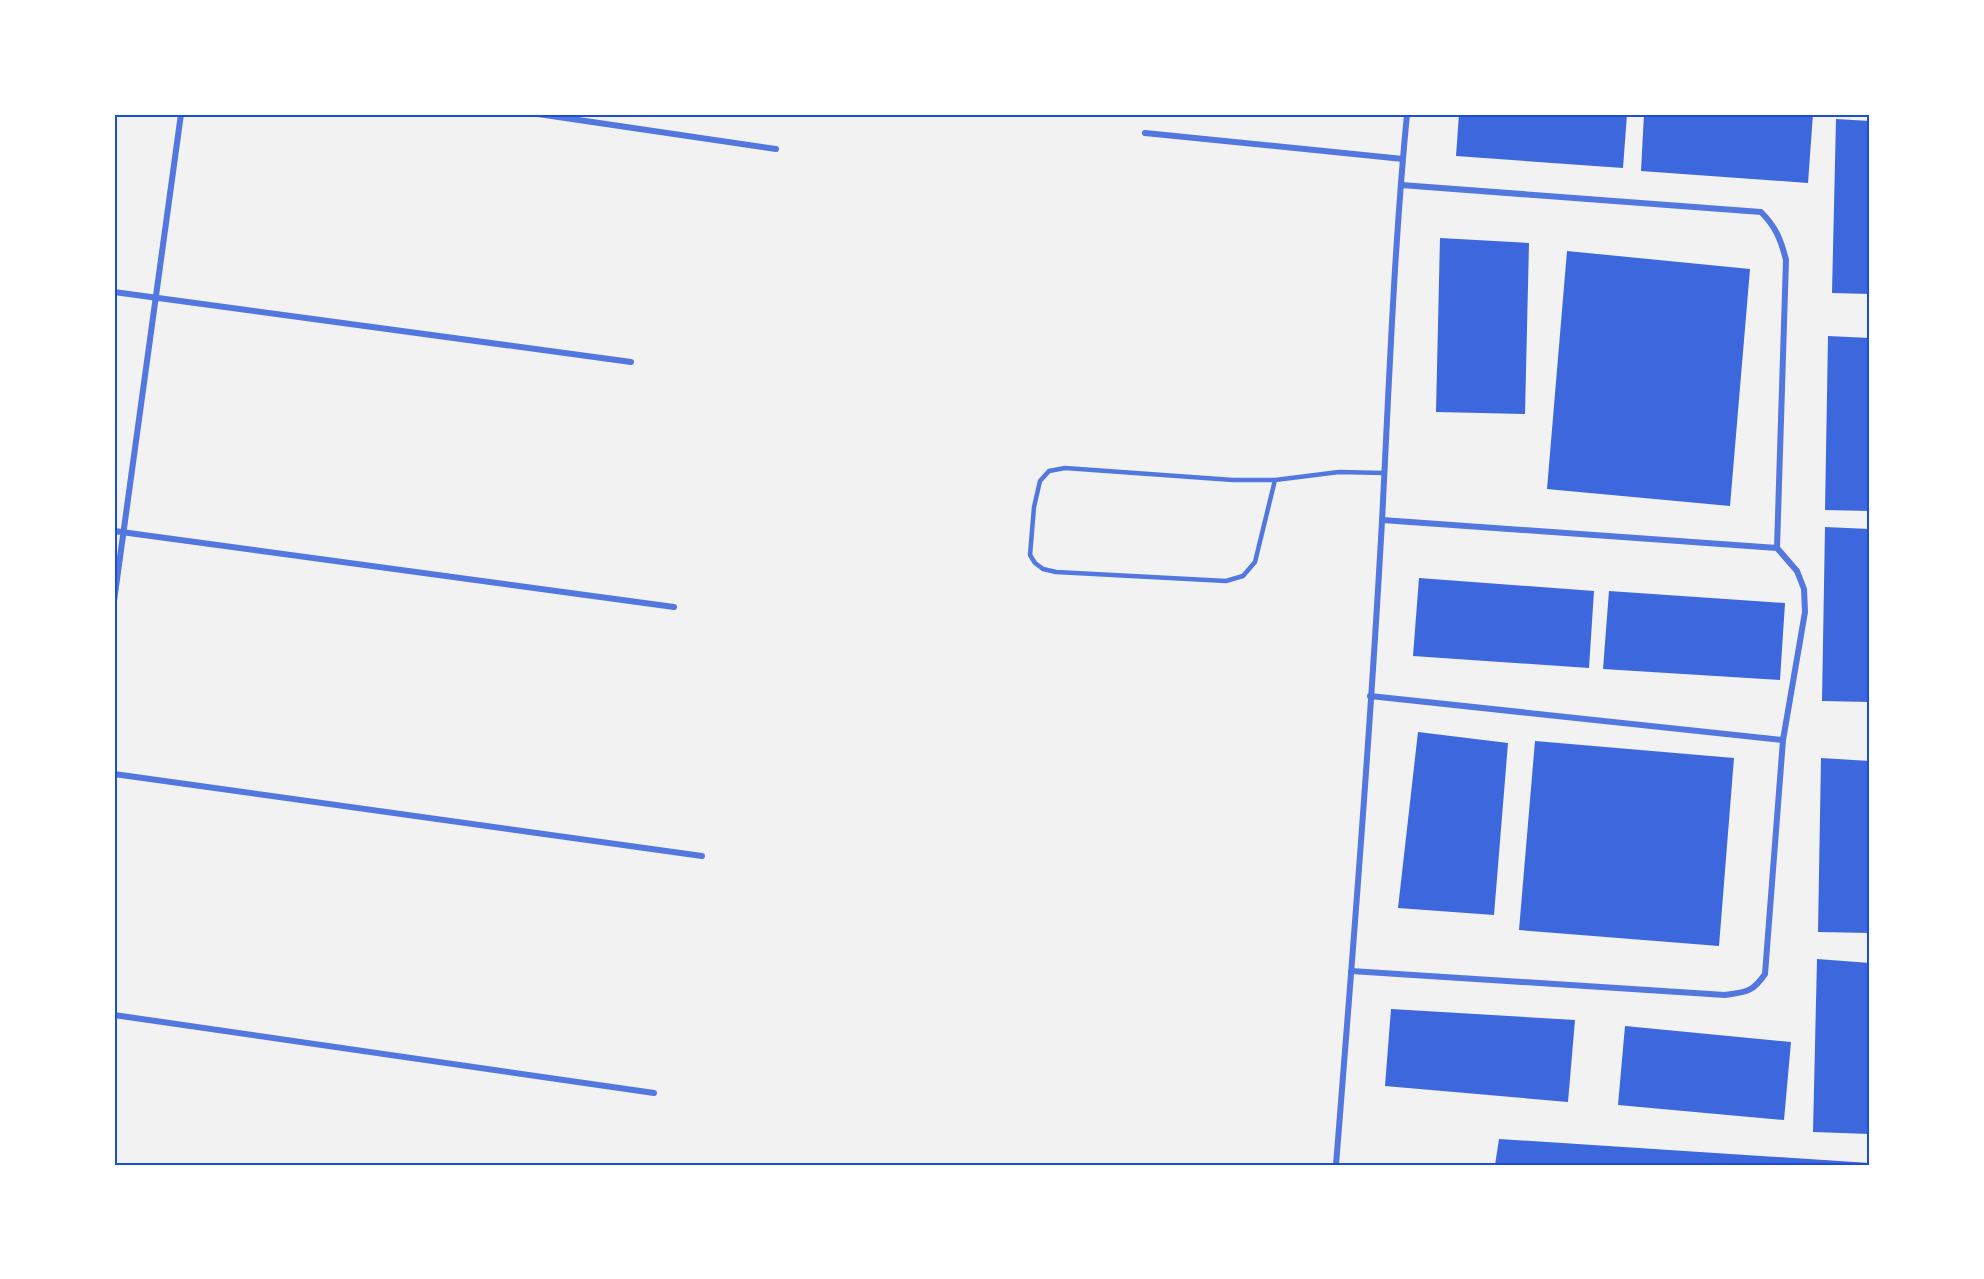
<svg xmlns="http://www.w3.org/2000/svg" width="1984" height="1279" viewBox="0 0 1984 1279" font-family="'Fira Sans',sans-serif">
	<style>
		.building { fill: #3d67dc }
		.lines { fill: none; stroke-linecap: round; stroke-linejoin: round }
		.service { stroke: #5277de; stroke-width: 4.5 }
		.minor { stroke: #5277de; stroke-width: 6 }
		.neatline { fill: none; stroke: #1d4ed8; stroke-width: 2 }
	</style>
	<rect width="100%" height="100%" fill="#f2f2f2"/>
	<path class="building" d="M1459,114H1627L1623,168L1456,156Z
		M1644,114H1813L1808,183L1641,171Z
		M1836,119L1870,121V294L1832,293Z
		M1440,238L1529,243L1525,414L1436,412Z
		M1567,251L1750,269L1730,506L1547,489Z
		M1828,336L1870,338V511L1825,510Z
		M1825,527L1870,529V702L1822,701Z
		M1419,578L1594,591L1589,668L1413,656Z
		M1609,591L1785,603L1780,680L1603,669Z
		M1418,732L1508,743L1494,915L1398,908Z
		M1535,741L1734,758L1719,946L1519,930Z
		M1821,758L1870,761V933L1818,932Z
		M1817,959L1870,963V1134L1813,1132Z
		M1391,1009L1575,1020L1568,1102L1385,1086Z
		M1625,1026L1791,1042L1784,1120L1618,1105Z
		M1499,1139L1870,1163V1165H1495Z"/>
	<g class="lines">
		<path class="service" d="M1275,480L1255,562L1243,576L1226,581L1056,572L1043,569L1035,563L1030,555L1034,507L1040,481L1049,471L1065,468L1233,480H1275L1339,472L1384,473"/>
		<path class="minor" d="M538,114L776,149
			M1145,133L1403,159
			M1401,185L1761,212C1776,227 1781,240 1786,260L1777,548
			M114,292L631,362
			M114,531L674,607
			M114,601L181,114
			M1370,696L1783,740
			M114,774L702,856
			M1351,971L1725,995C1746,992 1753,992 1765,974L1783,740L1805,612L1804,589L1797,571L1777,548L1382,520
			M114,1015L654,1093
			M1336,1165C1353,951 1370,736 1382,521C1389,385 1394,249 1407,114"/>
	</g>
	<rect width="1984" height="1279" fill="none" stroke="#ffffff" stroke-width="231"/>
	<rect x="116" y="116" width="1752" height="1048" class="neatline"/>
</svg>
